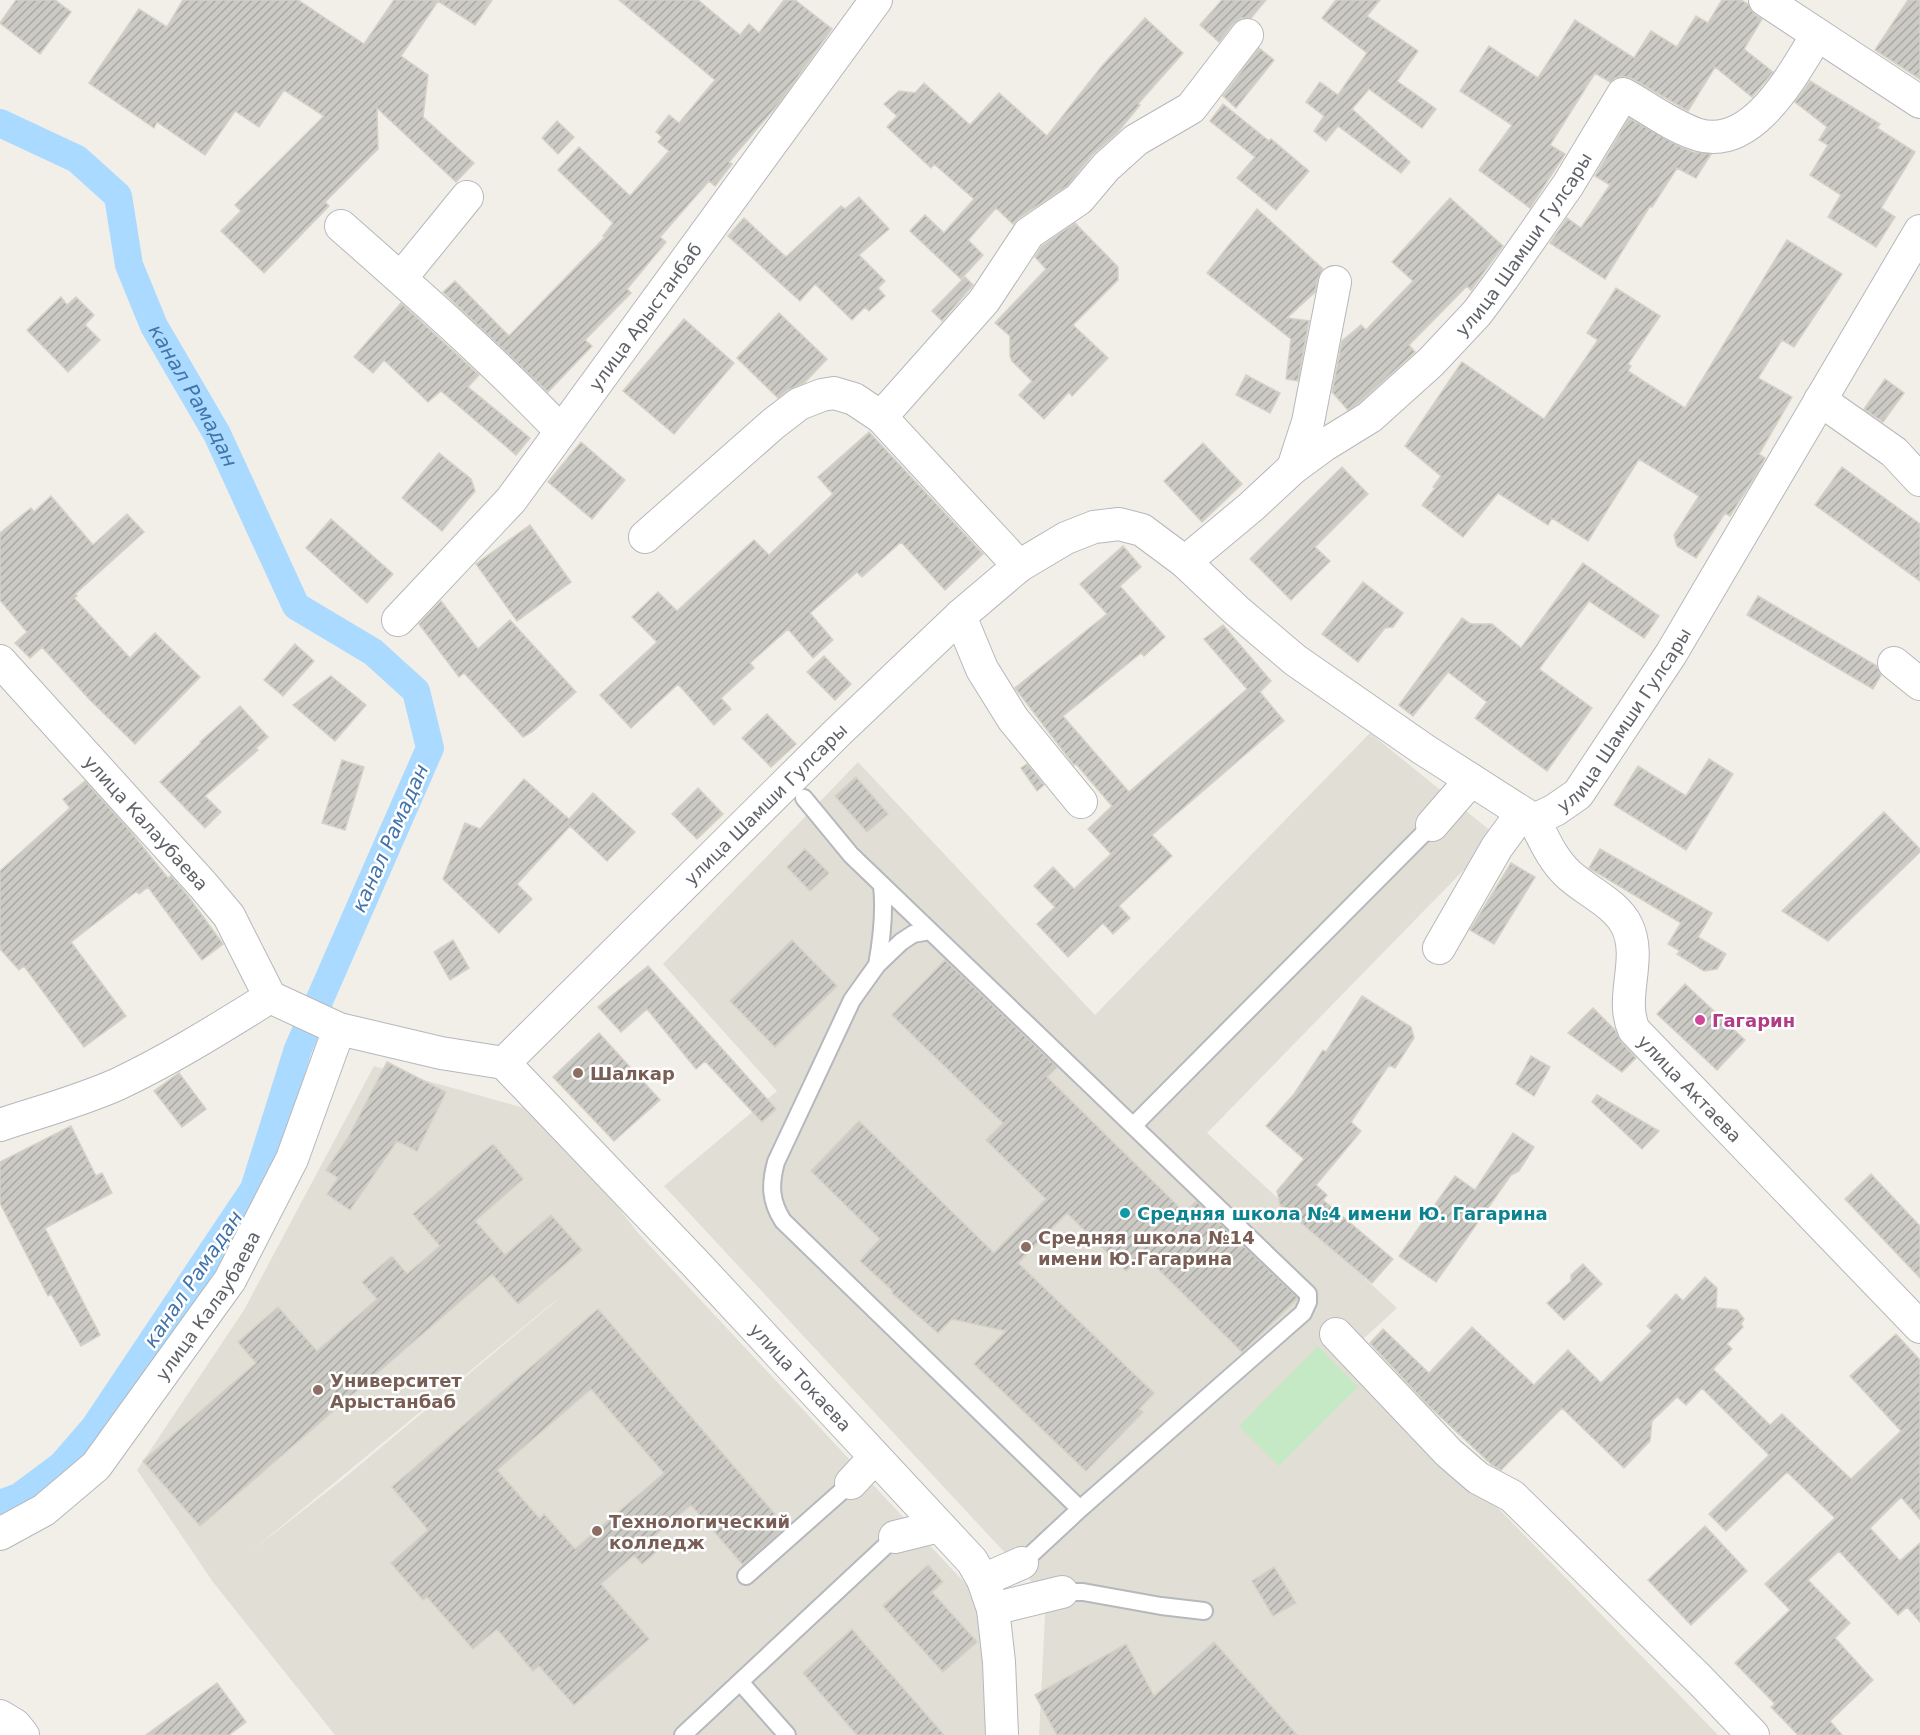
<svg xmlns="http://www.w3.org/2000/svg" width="1920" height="1735" viewBox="0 0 1920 1735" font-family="'DejaVu Sans',sans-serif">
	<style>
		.education { fill: #e1ded6; fill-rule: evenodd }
		.pitch { fill: #c5e8c5 }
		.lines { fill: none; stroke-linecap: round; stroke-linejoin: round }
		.canal { stroke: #aadaff; stroke-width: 28 }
		.building { fill: url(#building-hatch); stroke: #d6d1c6; stroke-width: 1.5; fill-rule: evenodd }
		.service-casing { stroke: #b5b8bc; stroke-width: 20 }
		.minor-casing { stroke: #b5b8bc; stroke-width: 34 }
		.service { stroke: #fff; stroke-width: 16 }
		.minor { stroke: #fff; stroke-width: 32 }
		.hotel-dot { fill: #d1479c; stroke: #fff; stroke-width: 2 }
		.education-dot { fill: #8d6e63; stroke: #fff; stroke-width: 2 }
		.culture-dot { fill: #0f9aa8; stroke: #fff; stroke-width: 2 }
		.labels { text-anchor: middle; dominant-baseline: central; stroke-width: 5; stroke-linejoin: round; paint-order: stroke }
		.street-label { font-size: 18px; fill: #5f6368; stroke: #fff }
		.hotel-label { font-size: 18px; font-weight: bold; fill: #b23c85; stroke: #fff; text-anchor: start }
		.education-label { font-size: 18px; font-weight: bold; fill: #785e54; stroke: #fff; text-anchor: start }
		.culture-label { font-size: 18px; font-weight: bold; fill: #0d838f; stroke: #fff; text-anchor: start }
		.water-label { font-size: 20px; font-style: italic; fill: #4174aa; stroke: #fff }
	</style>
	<defs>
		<pattern id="building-hatch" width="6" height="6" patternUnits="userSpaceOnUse" patternTransform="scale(1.5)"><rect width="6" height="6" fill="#cccac5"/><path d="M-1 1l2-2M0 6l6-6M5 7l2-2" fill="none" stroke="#a9a8a4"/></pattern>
	</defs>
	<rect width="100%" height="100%" fill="#f1efe8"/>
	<path class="education" d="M1370,733L1497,836L1207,1133L1397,1308L1348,1353L1718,1735H1039L1046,1597L664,1186L777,1091L663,964L858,762L1095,1015Z
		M374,1066L546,1114L638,1233L992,1612L985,1735H335L213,1582L137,1470L244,1310ZM556,1301L343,1479L249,1553L555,1301Z"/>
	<path class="pitch" d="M1318,1346L1358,1387L1279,1466L1239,1426Z"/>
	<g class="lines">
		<path class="canal" id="s1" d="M0,123L77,159L118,196L129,265L154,326L217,434L296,606L373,652L416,691L430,748L298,1049L254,1189L94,1428L62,1465L19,1497L0,1504"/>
	</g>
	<path class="building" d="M16,0H55L71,12L40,54L0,23Z
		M183,0H298L364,44L394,0H492L475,25L438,1L401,56L428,75L423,117L474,163L456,182L377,108L378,149L325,202L329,206L264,273L221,231L241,211L235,205L324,116L284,90L259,127L235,111L205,155L157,122L154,128L89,83L139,9L167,27Z
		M619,0H698L740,35L749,24L759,33L784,0H795L832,29L779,103L729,162L732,164L715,186L709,181L660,237L666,242L627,289L631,293L585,340L592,346L548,392L443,292L455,281L509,336L605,237L603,236L613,223L558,170L579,147L630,196L669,151L658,142L662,137L656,132L669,115L679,123L715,80Z
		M1222,0H1266L1251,18H1241L1233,24L1219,42L1200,25Z
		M1336,0H1380L1367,16L1418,51L1397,81L1436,109L1422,128L1369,89L1352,109L1410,162L1401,173L1338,126L1326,141L1314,131L1324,116L1306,102L1320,82L1338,95L1367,53L1322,18Z
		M1722,0H1741L1748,4L1755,15L1762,19L1744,49L1773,72L1752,97L1715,67L1688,111L1631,78L1622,76L1615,78L1610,82L1595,73L1550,145L1565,154L1530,208L1479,170L1512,125L1460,91L1489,46L1538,78L1575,20L1634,58L1651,31L1677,47L1696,16L1708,23Z
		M1908,0H1920V79L1875,50Z
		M1145,18L1183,53L1138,104L1140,105L1118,132L1092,155L1067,186L1019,218L1013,224L996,208L968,240L983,255L961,279L910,231L925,215L944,233L974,199L934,164L931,168L887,127L897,116L884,104L899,91L915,93L924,83L970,125L999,93L1047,136L1102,66Z
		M1259,48L1274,60L1236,108L1223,96Z
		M1810,81L1880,124L1877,128L1915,152L1881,208L1895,217L1876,247L1828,217L1841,195L1810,175L1828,145L1819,140L1827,127L1795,102Z
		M1223,104L1269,141L1271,139L1309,171L1276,210L1237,178L1255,157L1210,121Z
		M1629,118L1679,146L1693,152L1711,154L1696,178L1677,168L1652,207L1650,206L1605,279L1550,243L1567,218L1581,228L1610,185L1595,176Z
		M557,121L574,137L558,154L542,138Z
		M859,197L889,229L859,255L885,281L878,288L885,296L869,311L865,307L852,320L815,284L800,301L728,236L744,218L786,257L841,206L845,209Z
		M1450,198L1503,246L1471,290L1467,286L1409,345L1415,352L1359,403L1348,410L1332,392L1342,341L1361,325L1366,330L1413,281L1392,262Z
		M1257,209L1323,269L1318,278L1315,292L1287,318L1309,321L1298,381L1286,379L1291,339L1207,273Z
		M1075,223L1118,267V280L1073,325L1108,358L1072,396L1069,392L1044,419L1019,395L1032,381L1012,361L1010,356V336L995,323L1046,269L1035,257L1042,246Z
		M1787,240L1842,274L1794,347L1782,340L1758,378L1792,397L1759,454L1765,458L1757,473L1730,516L1725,513L1696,558L1677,546L1674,535L1699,496L1639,459L1588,541L1552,518L1548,525L1498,493L1463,537L1422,505L1435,488L1433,487L1441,476L1405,446L1462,362L1544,419L1598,340L1587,333L1616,288L1660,316L1628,364L1631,366L1628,371L1685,408Z
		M965,277L973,285L942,321L932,311Z
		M61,297L67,305L76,297L94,315L85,325L100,340L68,372L27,330Z
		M401,303L479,375L468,387L530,438L516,455L441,391L428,402L384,360L373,373L354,357Z
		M779,313L827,359L804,383L788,390L778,398L737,358Z
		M684,319L734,363L674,434L623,391Z
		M1246,375L1280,393L1270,413L1236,395Z
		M1885,379L1904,393L1883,422L1864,409Z
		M869,432L983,554L945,590L901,542L862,577L857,572L810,613L833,640L813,658L788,629L750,663L754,668L721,698L731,709L714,725L678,684L631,728L600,695L657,642L632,617L658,592L677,611L754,540L769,555L833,494L818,477Z
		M581,442L625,480L592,519L548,482Z
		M1203,443L1242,484L1202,522L1164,481Z
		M439,453L471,479L475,491L442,531L402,498Z
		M1342,467L1368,494L1315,547L1330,561L1291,600L1250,559Z
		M1842,467L1920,524V581L1815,505Z
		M51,496L93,545L127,514L144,532L75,594L77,596L74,598L130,658L155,633L200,677L135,744L90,700L42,647L30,658L15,643L27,632L0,600V533L31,508L34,512Z
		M331,519L393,574L367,603L306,548Z
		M530,525L571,582L517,621L476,564Z
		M1123,546L1141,567L1120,586L1165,637L1144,656L1141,653L1063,716L1129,792L1247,689L1204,639L1223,625L1271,681L1260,692L1284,721L1152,835L1172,856L1119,906L1130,918L1113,934L1103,923L1068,957L1037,924L1055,907L1034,886L1053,867L1074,889L1111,854L1088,829L1112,806L1076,764L1074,765L1015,688L1107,614L1080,584Z
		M1583,563L1659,616L1644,638L1589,601L1539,669L1592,708L1547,771L1475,718L1487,702L1448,672L1413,716L1399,705L1462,618L1471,624H1492L1521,648Z
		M1363,582L1403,613L1393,627L1385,628L1358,662L1322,634Z
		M1758,596L1877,666L1881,675L1873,689L1747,615Z
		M441,601L478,649L510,620L576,692L532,732L523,737L464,673L459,677L419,624Z
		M295,644L314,661L283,696L264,680Z
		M824,656L851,684L835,700L807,672Z
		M331,676L366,705L335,741L293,705Z
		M240,706L268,737L256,748L258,750L205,796L221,812L205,828L160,782L201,743L200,742Z
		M767,714L796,744L771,767L742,738Z
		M1709,759L1733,774L1686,850L1614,805L1638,766L1686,796Z
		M342,760L364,767L345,830L322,823Z
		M1027,764L1044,785L1037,791L1021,768Z
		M856,777L888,814L867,832L835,796Z
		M524,779L569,819L593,793L635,832L607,861L570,826L517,884L532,899L499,933L443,879L465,823L480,829Z
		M85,781L130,831L168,878L171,876L188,896L223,944L202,960L148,887L139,894L137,891L71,942L126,1016L84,1047L24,966L19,970L0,949V871L70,808L63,799Z
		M698,788L723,814L697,839L672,814Z
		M1884,812L1920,849V852L1828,941L1782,911Z
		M805,849L829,873L810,891L787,867Z
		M1600,849L1712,913L1698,937L1726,954L1717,969L1704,971L1677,954L1680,951L1668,944L1681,923L1589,868Z
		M1511,863L1535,877L1494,944L1470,930Z
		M453,940L469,968L450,980L434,952Z
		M792,940L837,986L775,1047L730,1001Z
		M945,960L1057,1067L1047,1077L1185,1213L1196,1201L1298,1298L1242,1352L1143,1254L1126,1271L1067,1213L1018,1263L1154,1393L1139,1409L1143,1412L1086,1471L974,1364L1006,1331L952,1319L938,1333L892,1293L893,1291L860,1261L880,1239L811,1171L859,1121L994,1253L1046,1199L986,1140L1003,1123L892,1015Z
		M648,966L776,1109L762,1122L705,1061L696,1069L647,1009L621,1032L598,1007Z
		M1685,984L1745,1040L1717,1070L1657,1014Z
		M1362,996L1411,1027L1414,1038L1395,1068L1389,1065L1351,1122L1361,1131L1316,1185L1327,1195L1323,1200L1393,1259L1372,1283L1280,1205L1277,1191L1304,1159L1266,1126L1294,1094L1323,1050L1326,1052Z
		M1593,1008L1615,1030L1621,1042L1636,1058L1622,1072L1568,1033Z
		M599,1033L660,1100L614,1141L553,1077Z
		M1531,1056L1550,1067L1534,1096L1516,1084Z
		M387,1062L446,1092L417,1151L397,1141L350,1210L327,1194L338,1178L326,1170L349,1136Z
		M179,1073L206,1109L182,1127L154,1091Z
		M1597,1095L1659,1131L1642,1149L1592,1102Z
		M71,1126L96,1176L102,1173L112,1193L45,1228L100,1335L81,1346L51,1294L48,1296L0,1203V1162Z
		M1513,1133L1534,1147L1519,1171L1511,1175L1436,1282L1399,1256L1455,1176L1475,1190Z
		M493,1144L523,1179L475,1221L505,1255L551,1215L582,1250L518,1304L492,1274L200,1526L143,1461L256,1363L238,1342L278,1307L317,1351L377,1299L362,1282L392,1256L407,1274L440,1246L413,1214Z
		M1871,1174L1920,1226V1278L1845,1199Z
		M1583,1264L1602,1284L1564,1320L1547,1303L1571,1281V1275Z
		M1705,1277L1717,1288L1716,1308L1737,1310L1744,1319L1741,1324L1743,1327L1727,1344L1732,1349L1713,1369L1770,1425L1782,1414L1851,1479L1901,1431L1850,1376L1896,1334L1920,1360V1519L1901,1497L1870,1528L1900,1561L1920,1543V1622L1907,1607L1898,1615L1839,1551L1808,1580L1850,1623L1835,1638L1873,1680L1830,1721L1842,1735H1798L1771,1707L1775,1704L1735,1663L1790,1610L1765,1584L1835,1518L1787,1472L1726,1531L1709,1514L1769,1455L1702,1388L1686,1405L1677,1397L1652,1421L1650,1441L1624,1468L1562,1408L1501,1470L1492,1465L1428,1405L1370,1343L1383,1329L1429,1373L1472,1327L1534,1385L1568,1350L1601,1383L1652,1331L1647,1326L1676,1294L1683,1301Z
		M598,1309L786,1527L743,1565L691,1505L652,1538L661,1548L642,1564L634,1555L601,1584L649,1639L574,1705L539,1666L533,1671L497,1629L473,1649L427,1597L423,1600L391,1563L428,1530L392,1487ZM591,1389L664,1473L575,1549L544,1514L540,1519L497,1470Z
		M1705,1526L1747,1571L1691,1625L1648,1580Z
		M928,1565L943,1582L932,1592L977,1642L943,1672L883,1606Z
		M1274,1567L1296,1603L1273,1616L1252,1581Z
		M852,1629L861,1640L944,1735H857L803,1673Z
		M1214,1642L1297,1735H1057L1035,1695L1126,1644L1154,1696Z
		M217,1683L246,1722L229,1735H146Z"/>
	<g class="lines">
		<defs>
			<path id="service" d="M804,798L851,855L1308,1294V1302L1303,1313L1080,1509L1022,1563
				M930,931L913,934L901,942L877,965L852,1000L776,1162C770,1184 770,1201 783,1221L1080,1509
				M877,965C882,938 885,913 882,885
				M1133,1126L1432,825
				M746,1576L851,1483
				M1062,1592H1083L1161,1606L1204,1611
				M741,1683L787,1735
				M683,1735L895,1537"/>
			<g id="minor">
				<path d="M1765,0L1920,102"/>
				<path d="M341,226C416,292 492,359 561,431"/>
				<path d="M401,278L467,197"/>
				<path d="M1820,400L1894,452L1920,480"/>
				<path d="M881,417L984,301L1029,233L1079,199L1106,167L1136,140L1191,108L1247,35"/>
				<path d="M1293,468L1308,422L1335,282"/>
				<path d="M645,537L773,424L799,404L822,395L834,393L854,399L881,417L1019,566"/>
				<path id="s2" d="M1185,562L1251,507L1293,468L1323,446L1370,417L1431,362L1477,313L1503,278L1568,185L1623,94C1647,107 1670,125 1696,134C1752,153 1793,74 1817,35"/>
				<path d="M960,616L982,669L1013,719L1081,802"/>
				<path id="s3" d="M398,620L511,500L876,0"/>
				<path id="s4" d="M0,661L203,885L229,916L270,997L339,1029L441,1053L504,1063"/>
				<path d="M1894,663L1920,684"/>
				<path id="s5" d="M1534,820L1555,810L1578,794L1671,654L1920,231"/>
				<path id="s6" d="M1534,820C1544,839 1552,859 1568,874C1586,891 1616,903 1627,926C1643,960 1619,997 1634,1030L1920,1327"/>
				<path d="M1432,825L1471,780"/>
				<path d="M1439,948L1497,847L1522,813"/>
				<path id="s7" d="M504,1063L838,732L960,616L1019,566L1066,538L1094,527L1119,524L1142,530L1185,562L1236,610L1295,660L1423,749L1534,820"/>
				<path id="s8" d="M504,1063L694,1262L972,1561L983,1580L993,1609L999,1662L1002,1735"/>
				<path d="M0,1125C39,1112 80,1101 118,1084C171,1059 220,1028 270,997"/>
				<path d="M1336,1334L1449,1453L1478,1478L1512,1496L1700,1680L1753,1735"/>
				<path d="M851,1483L875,1457"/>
				<path id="s9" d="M0,1534L44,1510L96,1466L230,1280L292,1159L339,1029"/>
				<path d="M895,1537L939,1526"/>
				<path d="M983,1580L1022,1563"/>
				<path d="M993,1609L1062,1592"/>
				<path d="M0,1716L15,1725L23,1735"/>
			</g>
		</defs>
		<use href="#service" class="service-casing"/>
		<use href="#minor" class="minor-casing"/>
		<use href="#service" class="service"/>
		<use href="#minor" class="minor"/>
	</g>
	<circle class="hotel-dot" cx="1700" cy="1020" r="6"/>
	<g class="education-dot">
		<circle cx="578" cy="1073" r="6"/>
		<circle cx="1026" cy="1247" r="6"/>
		<circle cx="318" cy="1390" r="6"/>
		<circle cx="597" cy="1531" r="6"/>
	</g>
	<circle class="culture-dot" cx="1125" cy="1213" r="6"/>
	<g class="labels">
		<g class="street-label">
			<text stroke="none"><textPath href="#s2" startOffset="468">улица Шамши Гулсары</textPath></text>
			<text stroke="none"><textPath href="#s3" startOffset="392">улица Арыстанбаб</textPath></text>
			<text stroke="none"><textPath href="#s5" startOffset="138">улица Шамши Гулсары</textPath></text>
			<text stroke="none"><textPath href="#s7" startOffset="368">улица Шамши Гулсары</textPath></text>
			<text stroke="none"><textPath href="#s4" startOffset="218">улица Калаубаева</textPath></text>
			<text stroke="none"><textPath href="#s6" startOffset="330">улица Актаева</textPath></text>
			<text stroke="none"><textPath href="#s9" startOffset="314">улица Калаубаева</textPath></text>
			<text stroke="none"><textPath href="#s8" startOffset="432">улица Токаева</textPath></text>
		</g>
		<g class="hotel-label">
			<text x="1712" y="1020">Гагарин</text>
		</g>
		<g class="education-label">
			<text x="590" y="1073">Шалкар</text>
			<text x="1038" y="1237">Средняя школа №14<tspan x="1038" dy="21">имени Ю.Гагарина</tspan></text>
			<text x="330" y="1380">Университет<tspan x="330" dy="21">Арыстанбаб</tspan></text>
			<text x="609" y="1521">Технологический<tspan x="609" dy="21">колледж</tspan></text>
		</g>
		<g class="culture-label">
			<text x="1137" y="1213">Средняя школа №4 имени Ю. Гагарина</text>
		</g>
		<g class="water-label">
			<text stroke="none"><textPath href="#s1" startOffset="356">канал Рамадан</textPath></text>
			<text transform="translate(390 838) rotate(-66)">канал Рамадан</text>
			<text transform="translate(193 1279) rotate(-56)">канал Рамадан</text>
		</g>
	</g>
</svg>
